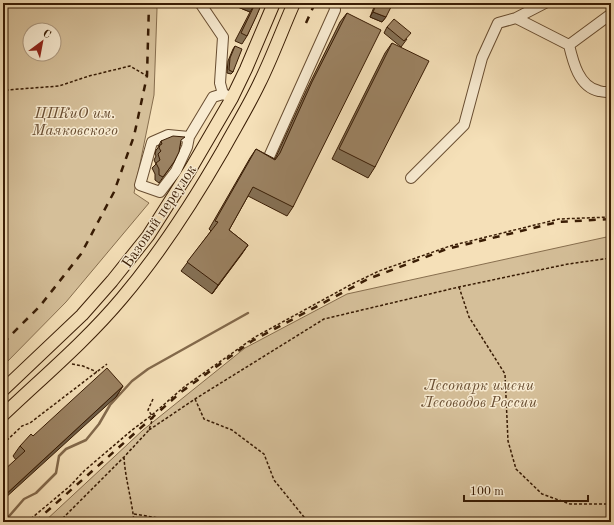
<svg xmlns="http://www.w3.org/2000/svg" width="614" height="525" viewBox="0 0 614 525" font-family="'Old Standard TT',serif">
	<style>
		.green { fill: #d5bf99; stroke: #876e4e; fill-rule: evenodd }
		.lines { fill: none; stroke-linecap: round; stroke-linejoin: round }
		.stream { stroke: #83694b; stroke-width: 2.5 }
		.minor-casing { stroke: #684d31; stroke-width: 12 }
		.major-casing { stroke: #391c04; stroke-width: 14 }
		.path { stroke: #391c04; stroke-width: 1.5; stroke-dasharray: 3 2; stroke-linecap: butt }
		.minor { stroke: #f8ebd1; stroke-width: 10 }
		.major { stroke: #f5e0b8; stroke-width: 12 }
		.rail { stroke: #391c04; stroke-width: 2.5; stroke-dasharray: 7 7; stroke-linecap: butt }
		.wall { fill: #857054; stroke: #391c04 }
		.shaded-wall { fill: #6c5b45; stroke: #391c04 }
		.building { fill: #9b8262; stroke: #391c04 }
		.labels { text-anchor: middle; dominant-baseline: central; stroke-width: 3; stroke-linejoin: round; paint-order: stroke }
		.park-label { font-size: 15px; font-style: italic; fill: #684d31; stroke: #f8ebd1 }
		.street-label { font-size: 15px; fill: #391c04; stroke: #f8ebd1 }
	</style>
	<rect width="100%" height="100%" fill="#f5e0b8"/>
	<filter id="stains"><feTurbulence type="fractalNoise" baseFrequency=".005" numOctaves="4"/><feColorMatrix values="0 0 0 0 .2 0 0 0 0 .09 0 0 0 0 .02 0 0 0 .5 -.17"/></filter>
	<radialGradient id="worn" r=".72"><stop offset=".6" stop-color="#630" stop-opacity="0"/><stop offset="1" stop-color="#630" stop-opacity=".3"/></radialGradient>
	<path class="green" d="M3,3H156L157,9L154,95L134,193L149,203L66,302L3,366ZM30,30H54V54H30Z
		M611,236V522H44L143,430L245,348L347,294Z"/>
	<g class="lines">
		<path class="stream" d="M4,522L24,499L36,493L56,473L59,456L66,449L86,440L99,424L110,405L132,381L148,369L248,313"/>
		<defs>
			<path id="minor" d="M200,3L223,37L220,83L223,94L228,96
				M516,18L545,3
				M569,45L611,14
				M189,137L168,135L152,142L140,185L160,192L176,171L187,147L189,137L213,97L223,94
				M268,159L335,10L334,3
				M411,178L464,125L482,58L498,23L516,18L569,45C573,62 579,87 599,91C603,92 607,93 611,91"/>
			<path id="major" d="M3,390L82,315L112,281L148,236L190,170L232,98L246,69L274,3
				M3,415C43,377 86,341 122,298C161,252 193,202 223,150C235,128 248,107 259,84C272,58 282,30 294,3"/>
		</defs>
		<use href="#minor" class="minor-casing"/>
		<use href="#major" class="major-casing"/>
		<path class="path" d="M3,95L7,90L59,86L89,76L130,66L147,76
			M459,287L469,317L505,374L508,441L516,469L542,494L570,504H611
			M72,364L83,366L97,372
			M195,399L204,419L232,430L264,454L274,480L308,522
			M149,430L195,399L324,319L459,287L568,264L611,258
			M3,444L22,426L30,423L107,364
			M124,457C125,478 132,500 134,522
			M134,514L171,520L175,522
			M27,522L70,486L84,471L132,430L152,415L184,387L255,337L352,284L379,271L450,246L559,219L611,217
			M59,522L124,457L149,430L153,417L148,410L153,399"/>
		<use href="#minor" class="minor"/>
		<use href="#major" class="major"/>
		<path class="rail" d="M306,23L315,3
			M3,343L40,306L81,254L114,192L134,136L147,76L149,3
			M35,522L181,392L252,341L368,279L447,249L558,222L611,219"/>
	</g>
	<path class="wall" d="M228,3H262L247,36L242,44L235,41L250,12Z
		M377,3H382L386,17L382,22L370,17L374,7Z
		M347,13L293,207L287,216L248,196L229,230L248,245L212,294L181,271L211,231L209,229L250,158L256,149L275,159L306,91L340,22Z
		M387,27L407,39L401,47L384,33Z
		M392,43L375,167L368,178L332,159L385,53Z
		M235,46L233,72L231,74L227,73L228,61L233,49Z
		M161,141L181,143L174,162L159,183L155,180V174L152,168L156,164L154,160L156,156L155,154L156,150L158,148V147Z
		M123,386L116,397L16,460L13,456L20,446L33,436Z"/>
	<path class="shaded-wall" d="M228,3H253L255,4L250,12Z
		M373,12L386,17L382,22L370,17Z
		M248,245L242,254L212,294L218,285Z
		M123,386L116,397L3,500V497Z"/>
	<path class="building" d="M253,3H262L256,17L247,36L241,33L255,4Z
		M377,3H382L391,7L386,17L373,12Z
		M347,13L381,30L293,207L253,187L229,230L248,245L218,285L187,262L218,222L215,221L256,149L275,160L280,153L312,82Z
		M394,19L411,33L404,41L387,27Z
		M392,43L429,61L375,167L339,149Z
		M235,46L242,49L233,72L229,70L230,58Z
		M173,136L185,137L181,140L179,152L174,162L163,177L159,175V169L156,163L160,160L158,154L161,151L159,148L160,145L162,144L161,141Z
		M107,368L123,386L3,497V471L25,451L20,446L31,434L33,436Z"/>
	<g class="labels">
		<g class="park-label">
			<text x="75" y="114">ЦПКиО им.<tspan x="75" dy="17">Маяковского</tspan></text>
			<text x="479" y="386">Лесопарк имени<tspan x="479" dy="17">Лесоводов России</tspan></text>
		</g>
		<g class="street-label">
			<text transform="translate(160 217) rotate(-56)">Базовый переулок</text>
		</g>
	</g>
	<rect width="614" height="525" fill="none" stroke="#f5e0b8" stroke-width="16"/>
	<rect x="4" y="4" width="606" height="517" fill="none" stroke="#391c04" stroke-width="2"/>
	<rect x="8" y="8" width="598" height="509" fill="none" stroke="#391c04"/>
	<g transform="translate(42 42) rotate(32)"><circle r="19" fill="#f8ebd1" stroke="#ac987f"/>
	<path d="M0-3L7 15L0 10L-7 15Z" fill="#8f2418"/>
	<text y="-6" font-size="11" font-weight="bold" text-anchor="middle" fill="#391c04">С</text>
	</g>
	<path d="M464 495v6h124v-6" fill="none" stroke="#391c04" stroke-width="2"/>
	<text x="470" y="495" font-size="12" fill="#391c04" stroke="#f8ebd1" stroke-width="3" paint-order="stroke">100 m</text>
	<rect width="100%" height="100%" filter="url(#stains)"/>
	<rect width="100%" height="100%" fill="url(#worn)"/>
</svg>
